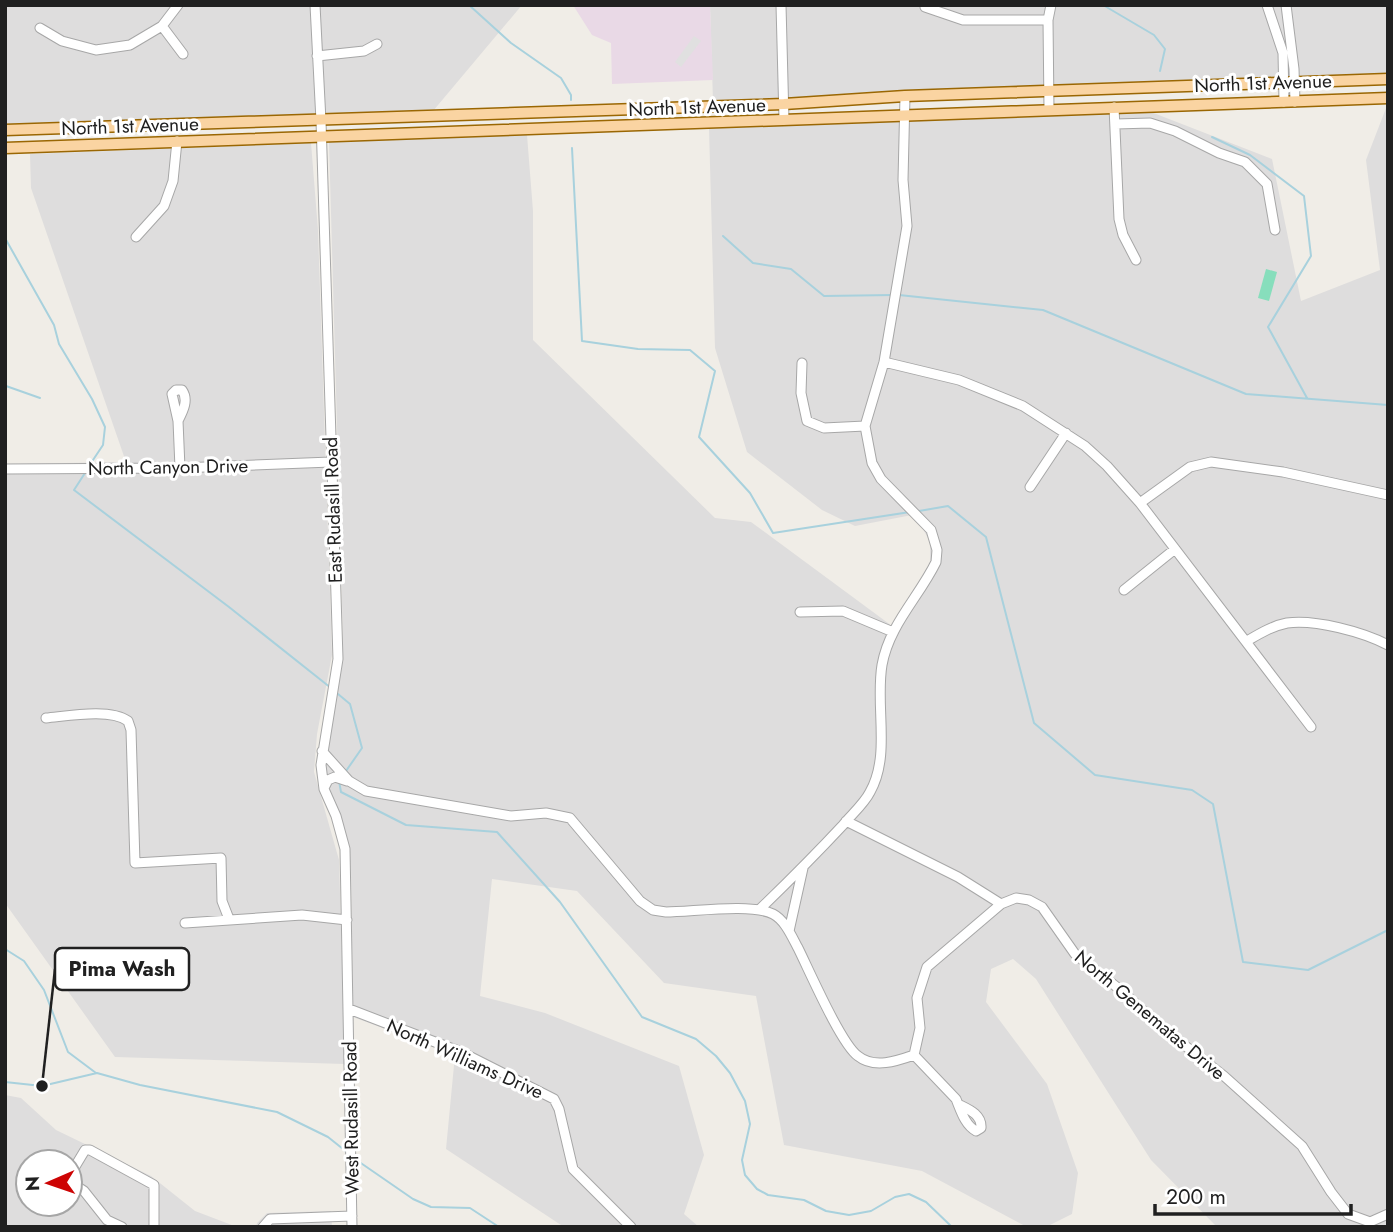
<svg xmlns="http://www.w3.org/2000/svg" width="1393" height="1232" viewBox="0 0 1393 1232" font-family="Jost,sans-serif">
	<style>
		.residential { fill: #dedddd; fill-rule: evenodd }
		.industrial { fill: #e9d9e6 }
		.pitch { fill: #87debc }
		.parking { fill: #e0e0e0 }
		.lines { fill: none; stroke-linecap: round; stroke-linejoin: round }
		.stream { stroke: #a8d1dd; stroke-width: 2 }
		.minor-casing { stroke: #a7a7a7; stroke-width: 11 }
		.major-casing { stroke: #9a6703; stroke-width: 13 }
		.minor { stroke: #fff; stroke-width: 9 }
		.major { stroke: #fad4a2; stroke-width: 10 }
		.labels { text-anchor: middle; dominant-baseline: central; stroke-width: 6; stroke-linejoin: round; paint-order: stroke }
		.street-label { font-size: 19px; fill: #202020; stroke: #fff }
		.leader { fill: none; stroke: #202020; stroke-width: 2.5 }
		.callout-dot { fill: #202020; stroke: #fff; stroke-width: 2.5 }
		.callout { fill: #fff; stroke: #202020; stroke-width: 2.5 }
		.callout-label { font-size: 21px; text-anchor: middle; font-weight: bold; fill: #202020 }
	</style>
	<rect width="100%" height="100%" fill="#f0ede7"/>
	<path class="residential" d="M5,5H522L433,111L5,126Z
		M710,5H1388V78L713,101Z
		M1388,103V1227H1217L1151,1160L1036,979L1013,959L991,969L986,1002L1047,1084L1078,1173L1072,1214L1046,1227H1027L922,1171L784,1145L756,996L664,983L577,891L492,879L480,996L545,1013L679,1066L704,1155L684,1214L699,1227H564L446,1149L455,1055L353,1017L351,869L347,838L325,778L323,763L343,639L329,142L527,135L533,211V340L715,518L751,522L892,626L926,575L930,562V542L923,529L912,515L855,526L822,510L747,452L715,348L709,128L1151,112L1272,159L1301,301L1380,270L1366,160Z
		M311,143L318,230L332,655L317,734L314,772L339,860L345,1064L115,1057L5,903V464L126,462L31,188L30,154Z
		M5,1095L21,1098L56,1130L151,1176L195,1211L237,1227H5ZM28,1162H70V1204H28Z
		M331,1211L332,1227H256L257,1223L267,1213Z"/>
	<path class="industrial" d="M573,5H710L713,80L612,84L611,43L592,35Z"/>
	<path class="pitch" d="M1266,269L1277,272L1269,301L1258,298Z"/>
	<path class="parking" d="M694,36L701,41L681,67L675,62Z"/>
	<g class="lines">
		<path class="stream" d="M469,5L511,43L561,78L571,95V100
			M1103,5L1154,35L1165,49L1160,71
			M1212,137L1250,155L1304,196L1311,256L1268,327L1307,398
			M572,148L582,341L638,349L690,350L715,371L699,437L750,493L773,533L910,512
			M723,236L753,263L791,269L824,296L893,295
			M5,238L54,325L59,344L92,399L105,427L103,445L89,466
			M899,295L1043,310L1246,394L1388,405
			M6,386L40,398
			M85,473L74,490L229,607L331,688
			M919,511L948,506L986,537L1034,723L1095,775L1192,790L1213,804L1243,962L1308,970L1388,930
			M338,694L350,704L362,748L346,771
			M339,781L341,792L406,825L497,832L560,902L642,1017L696,1039L716,1056L730,1073L745,1101L750,1124L742,1160L745,1175L757,1189L768,1195L804,1200L826,1211L849,1215L871,1211L895,1197L909,1194L926,1202L952,1227
			M5,949L24,961L44,990L68,1052L96,1073
			M5,1082L42,1086L97,1073L140,1085L277,1112L328,1137L348,1153
			M355,1159L413,1199L431,1207L470,1208L499,1227"/>
		<defs>
			<path id="minor" d="M315,5L321,121L338,659L321,765L324,789L336,816L345,849L352,1227
				M781,5L784,120
				M1267,5L1283,53L1284,102
				M1286,5L1294,69L1295,102
				M925,7L963,20H1048
				M162,26L183,54
				M40,28L62,41L96,50L130,45L162,26L178,5
				M317,56L364,51L377,44
				M1114,107L1119,219L1123,235L1136,260
				M1049,110L1048,20L1051,5
				M1116,124L1150,123L1175,131L1219,153L1245,162L1267,184L1275,230
				M136,237L164,206L173,181L177,141
				M884,362L959,380L1023,406L1085,446L1107,466L1140,503L1311,727
				M802,363L801,393L807,421L824,428L865,426
				M178,421C183,411 189,400 182,390H176L172,394L178,421L180,468
				M5,469L180,468L331,462
				M1030,487L1066,433
				M1140,503L1190,467L1211,462L1283,472L1388,495
				M1124,590L1175,549
				M800,612L843,611L893,632
				M1247,641C1259,634 1272,626 1287,623C1315,619 1363,632 1388,645
				M46,718C68,716 110,708 128,721L131,730L135,863L221,858L222,901L229,919
				M322,751L349,781L366,791L511,816L546,813L570,818L640,901L653,910L666,912C692,912 751,903 773,914C785,920 792,937 798,948C809,970 841,1044 858,1056C874,1069 897,1061 914,1055L920,1028L917,998L927,967L1001,904L1016,898L1029,900L1042,907L1075,954L1123,992L1161,1027L1224,1076L1302,1146L1331,1192L1348,1214L1370,1222L1388,1214
				M324,788L328,780L335,777L347,781
				M846,821L958,877L1001,904
				M760,909C789,881 816,854 843,825C851,815 864,804 870,792C891,755 875,706 882,665C889,625 919,597 936,562L937,550L931,530L881,479L872,463L865,426L884,362L907,226L903,180L905,96
				M185,923L302,915L347,920
				M789,931L803,868
				M349,1009L461,1052L554,1099L559,1109L573,1169L631,1227
				M914,1055L956,1099C961,1111 965,1125 976,1131L981,1128C982,1114 968,1109 958,1104
				M70,1175L85,1150H90L154,1185V1227
				M70,1182L84,1191L107,1220L122,1227
				M52,1209L55,1204
				M263,1227L270,1219L352,1216"/>
			<path id="major" d="M5,130L784,104L905,96L1388,79
				M5,148L1388,98"/>
		</defs>
		<use href="#minor" class="minor-casing"/>
		<use href="#major" class="major-casing"/>
		<use href="#minor" class="minor"/>
		<use href="#major" class="major"/>
	</g>
	<g class="labels">
		<g class="street-label">
			<text transform="translate(1263 83) rotate(-2)">North 1st Avenue</text>
			<text transform="translate(697 107) rotate(-2)">North 1st Avenue</text>
			<text transform="translate(130 126) rotate(-2)">North 1st Avenue</text>
			<text transform="translate(168 467) rotate(-1)">North Canyon Drive</text>
			<text transform="translate(333 510) rotate(-92)">East Rudasill Road</text>
			<text transform="translate(1150 1015) rotate(40)">North Genematas Drive</text>
			<text transform="translate(465 1059) rotate(24)">North Williams Drive</text>
			<text transform="translate(351 1118) rotate(-91)">West Rudasill Road</text>
		</g>
	</g>
	<path class="leader" d="M42 1086L55 969"/>
	<circle class="callout-dot" cx="42" cy="1086" r="7"/>
	<rect class="callout" x="55" y="948" width="134" height="42" rx="7"/>
	<g class="callout-label">
		<text x="122" y="976">Pima Wash</text>
	</g>
	<rect width="1393" height="1232" fill="none" stroke="#202020" stroke-width="14"/>
	<g transform="translate(49 1183) rotate(268)"><circle r="33" fill="#ffffff" stroke="#a6a6a6" stroke-width="2"/>
	<path d="M0-5L12 26L0 18L-12 26Z" fill="#cd0404"/>
	<text y="-10" font-size="19" font-weight="bold" text-anchor="middle" fill="#202020">N</text>
	</g>
	<path d="M1155 1204v10h196v-10" fill="none" stroke="#202020" stroke-width="3.5"/>
	<text x="1166" y="1204" font-size="21" fill="#202020" stroke="#ffffff" stroke-width="5" paint-order="stroke">200 m</text>
</svg>
